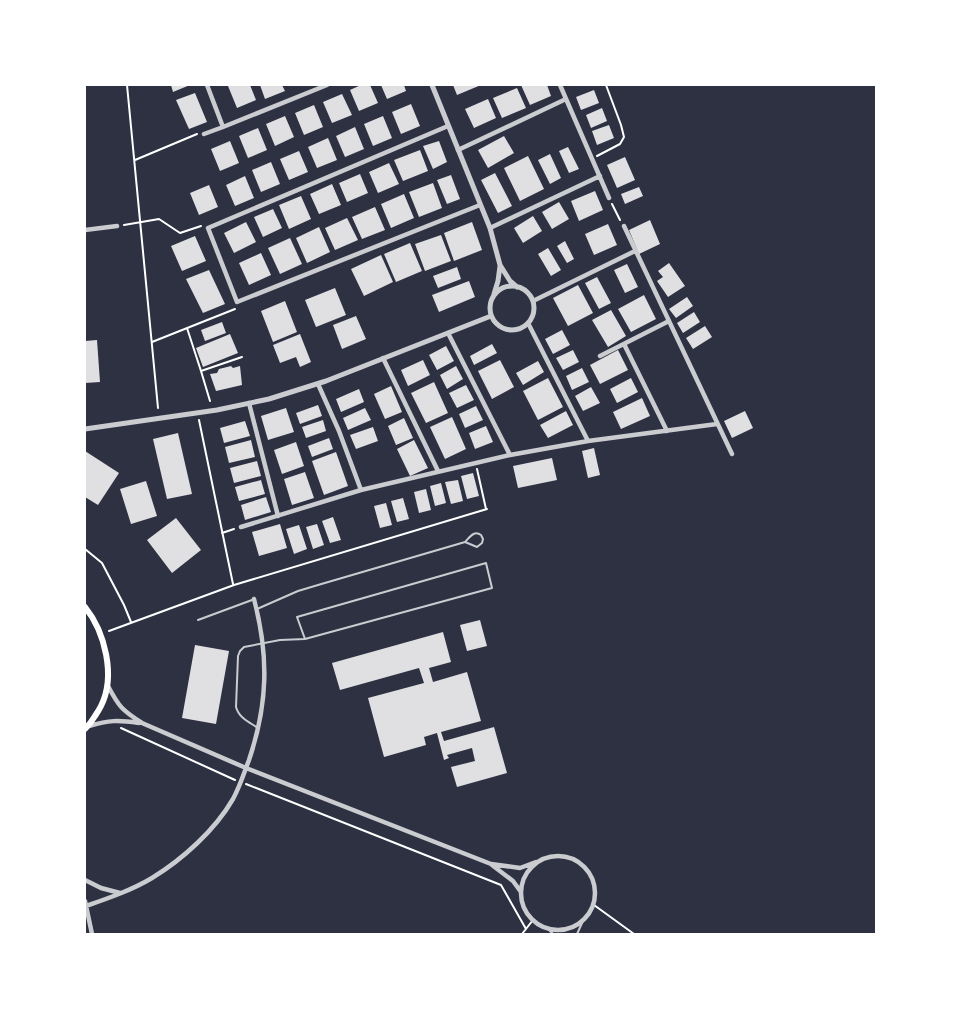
<svg xmlns="http://www.w3.org/2000/svg" width="961" height="1019" viewBox="0 0 961 1019" font-family="Mulish,sans-serif">
	<style>
		.building { fill: #e0e0e3 }
		.lines { fill: none; stroke-linecap: round; stroke-linejoin: round }
		.path { stroke: #fff; stroke-width: 2 }
		.service { stroke: #caccd0; stroke-width: 2 }
		.minor { stroke: #caccd0; stroke-width: 4.5 }
		.tertiary { stroke: #caccd0; stroke-width: 5 }
		.secondary { stroke: #fff; stroke-width: 6 }
	</style>
	<rect width="100%" height="100%" fill="#2d3142"/>
	<path class="building" d="M171,85H190L173,92Z
		M231,85H250L256,100L237,108L228,86Z
		M260,85H282L285,91L265,99Z
		M361,85H370L378,103L359,111L350,90Z
		M381,85H404L406,91L387,99Z
		M453,85H481L457,95Z
		M521,85H547L551,96L530,105Z
		M517,88L526,108L502,118L493,98Z
		M594,90L599,103L581,110L576,97Z
		M195,93L207,122L189,129L176,100Z
		M342,94L352,115L332,123L323,102Z
		M488,99L496,118L474,128L465,109Z
		M411,104L420,126L401,134L392,112Z
		M314,105L323,127L304,135L295,113Z
		M602,108L607,121L591,128L586,115Z
		M285,116L294,137L275,146L266,124Z
		M383,116L392,138L373,146L364,124Z
		M609,125L614,138L597,145L592,131Z
		M355,127L364,149L345,157L336,136Z
		M258,128L267,150L248,158L239,136Z
		M504,136L514,153L488,168L478,150Z
		M328,138L337,160L317,168L308,147Z
		M230,141L239,163L220,171L211,149Z
		M439,141L447,162L433,169L423,146Z
		M568,147L579,169L569,173L559,151Z
		M420,150L428,171L403,181L394,160Z
		M299,151L308,172L289,180L280,159Z
		M550,154L561,178L550,184L538,160Z
		M528,156L544,189L520,201L504,168Z
		M625,157L635,180L617,188L607,165Z
		M271,162L280,184L261,192L252,170Z
		M389,163L399,184L378,193L369,172Z
		M495,173L512,206L498,213L481,180Z
		M360,174L368,193L347,202L339,183Z
		M451,175L460,199L447,204L437,180Z
		M245,176L254,198L235,206L226,185Z
		M433,183L442,208L419,217L409,192Z
		M332,184L341,205L319,214L310,194Z
		M209,185L218,207L199,215L190,193Z
		M639,187L643,196L625,204L621,194Z
		M595,191L603,210L579,221L571,201Z
		M404,194L414,218L391,228L381,204Z
		M301,196L311,219L289,229L279,205Z
		M559,202L569,219L552,229L542,212Z
		M375,207L385,230L362,239L352,217Z
		M273,209L282,228L263,237L254,217Z
		M533,216L542,231L523,243L514,228Z
		M347,218L358,240L335,250L325,228Z
		M650,220L660,244L639,254L629,230Z
		M246,222L256,242L234,253L224,233Z
		M472,222L482,250L454,261L444,233Z
		M608,224L617,245L594,255L585,234Z
		M319,227L330,252L307,263L296,238Z
		M441,235L451,261L425,271L415,244Z
		M195,236L206,261L182,271L171,246Z
		M290,238L302,264L280,274L268,248Z
		M565,241L574,259L567,263L557,246Z
		M410,243L422,271L396,282L384,254Z
		M548,248L561,270L551,276L538,254Z
		M261,253L271,275L249,285L239,263Z
		M381,255L393,282L364,296L351,269Z
		M669,263L685,286L668,297L657,281L663,277L658,271Z
		M627,264L638,287L625,293L614,270Z
		M457,267L461,279L438,288L433,276Z
		M209,270L225,304L203,313L186,279Z
		M597,277L611,303L599,309L585,283Z
		M469,281L475,297L439,312L432,295Z
		M578,285L593,313L568,326L553,298Z
		M335,288L346,315L316,327L305,300Z
		M644,295L656,319L631,332L618,309Z
		M687,297L693,306L676,318L669,309Z
		M285,301L297,332L273,342L261,311Z
		M611,310L626,336L608,347L592,320Z
		M694,312L700,322L683,333L677,323Z
		M356,316L366,339L342,349L333,325Z
		M222,322L226,333L205,341L201,330Z
		M705,326L712,337L693,349L686,338Z
		M562,330L570,345L553,354L545,339Z
		M230,334L238,353L203,367L196,348Z
		M300,334L311,362L300,367L296,357L280,363L273,345Z
		M97,340L100,382L85,383V341Z
		M492,344L497,353L474,365L470,356Z
		M446,346L454,361L437,370L429,355Z
		M573,350L579,362L563,370L556,358Z
		M618,350L628,370L600,384L590,365Z
		M423,360L430,375L408,386L401,370Z
		M500,360L514,387L492,399L478,371Z
		M538,361L544,372L523,385L516,373Z
		M231,366L233,368L240,366L242,385L216,391L210,374L217,373L219,369Z
		M456,366L463,379L447,389L440,375Z
		M582,368L589,382L572,390L566,376Z
		M548,378L563,407L538,420L523,391Z
		M631,378L638,392L617,403L610,389Z
		M434,382L448,413L426,423L411,393Z
		M466,385L474,400L457,408L449,393Z
		M391,386L402,412L385,419L374,394Z
		M591,387L600,403L583,411L575,396Z
		M359,389L364,402L341,412L336,399Z
		M642,398L650,416L621,429L613,412Z
		M318,405L322,416L300,424L296,413Z
		M476,406L483,420L465,428L459,414Z
		M286,408L294,432L268,440L261,416Z
		M365,408L371,420L348,430L343,418Z
		M566,411L573,425L548,438L540,425Z
		M745,411L753,428L732,438L724,421Z
		M452,417L466,449L445,459L430,427Z
		M404,418L413,438L396,445L388,426Z
		M323,420L326,431L306,438L302,427Z
		M245,421L250,436L224,443L220,428Z
		M486,426L493,442L475,449L469,433Z
		M373,427L378,441L356,449L350,435Z
		M178,433L192,494L167,499L153,439Z
		M329,438L333,449L312,457L308,446Z
		M251,440L255,457L229,463L225,447Z
		M414,440L428,468L410,476L397,449Z
		M296,442L304,466L282,474L274,450Z
		M594,448L600,475L588,478L582,451Z
		M85,451L119,473L98,505L85,497Z
		M336,452L348,486L324,495L312,461Z
		M552,458L557,480L518,488L513,466Z
		M257,461L261,476L234,483L230,468Z
		M305,472L314,498L292,505L284,479Z
		M473,473L479,496L467,499L461,476Z
		M261,480L265,494L239,501L235,487Z
		M458,480L463,501L451,504L445,482Z
		M146,481L157,516L131,524L120,489Z
		M441,483L446,503L435,506L430,486Z
		M426,489L431,510L419,513L414,492Z
		M266,497L271,512L245,520L241,505Z
		M403,498L409,519L397,522L391,501Z
		M386,503L392,525L380,528L374,506Z
		M333,517L341,540L330,543L322,521Z
		M176,518L201,550L172,573L147,540Z
		M280,524L287,548L259,556L252,532Z
		M317,524L324,545L313,549L306,527Z
		M299,525L307,549L294,554L286,529Z
		M480,620L487,646L467,651L460,625Z
		M443,632L451,662L429,668L433,682L467,672L481,721L441,732L444,741L494,727L507,773L457,787L451,767L475,761L472,748L447,755L449,758L444,760L437,733L424,737L426,745L384,757L368,698L424,683L419,668L340,690L332,663Z
		M195,645L229,651L216,724L182,718Z"/>
	<g class="lines">
		<path class="path" d="M127,85L158,408
			M597,156L620,144L624,137L621,125L606,85
			M135,160L197,134
			M612,204L620,220
			M124,225L159,219L180,233L201,226
			M187,328L201,371
			M152,342L235,309
			M210,401L201,371L242,357
			M199,420L233,584
			M477,469L486,509
			M222,533L234,529
			M85,549L102,563L124,605L131,622
			M109,631L234,585L487,509
			M121,728L235,780
			M246,784L501,885L526,929
			M594,905L634,934
			M522,934L533,920"/>
		<path class="service" d="M257,609L298,591L318,585L465,542C470,537 474,530 481,535L483,539L482,543L477,547L465,542
			M198,620L252,600
			M258,728C249,722 239,718 236,707L238,656L240,651L244,647L280,640L305,639L492,588L486,563L297,617L305,639
			M548,929L553,934
			M85,933L86,934
			M577,934L583,921"/>
		<path class="minor" d="M207,85L223,127L327,85
			M560,85L609,198
			M448,126L208,228L237,302L480,205
			M204,134L223,127
			M458,150L566,99
			M624,226L732,454
			M490,228L600,176
			M85,230L117,226
			M533,301L635,251
			M528,323L588,441
			M448,333L510,455
			M624,344L667,431
			M600,356L669,321
			M383,358L438,471
			M318,384L339,431L361,490
			M249,403L278,516
			M241,527L361,490L510,455L588,441L717,424
			M108,686C119,707 122,710 142,723L246,768L491,864L520,868L536,862
			M89,726C109,720 118,720 139,723
			M521 893a37 37 0 1 1 74 0a37 37 0 1 1-74 0Z
			M492,865L513,881L521,892
			M85,880L101,888L120,893
			M85,901L92,934
			M86,906C109,898 132,890 152,878C183,859 215,830 233,799C240,786 244,773 249,760C268,704 269,656 254,599"/>
		<path class="tertiary" d="M432,85L490,228L500,265L510,281L517,287
			M490 308a22 22 0 1 1 44 0a22 22 0 1 1-44 0Z
			M494,294L498,281L500,266
			M85,429L217,410L269,399L326,381L491,316"/>
		<path class="secondary" d="M85,607C105,632 116,676 101,706C99,710 97,713 95,716C92,721 89,725 85,729"/>
	</g>
	<rect width="961" height="1019" fill="none" stroke="#ffffff" stroke-width="172"/>
</svg>
